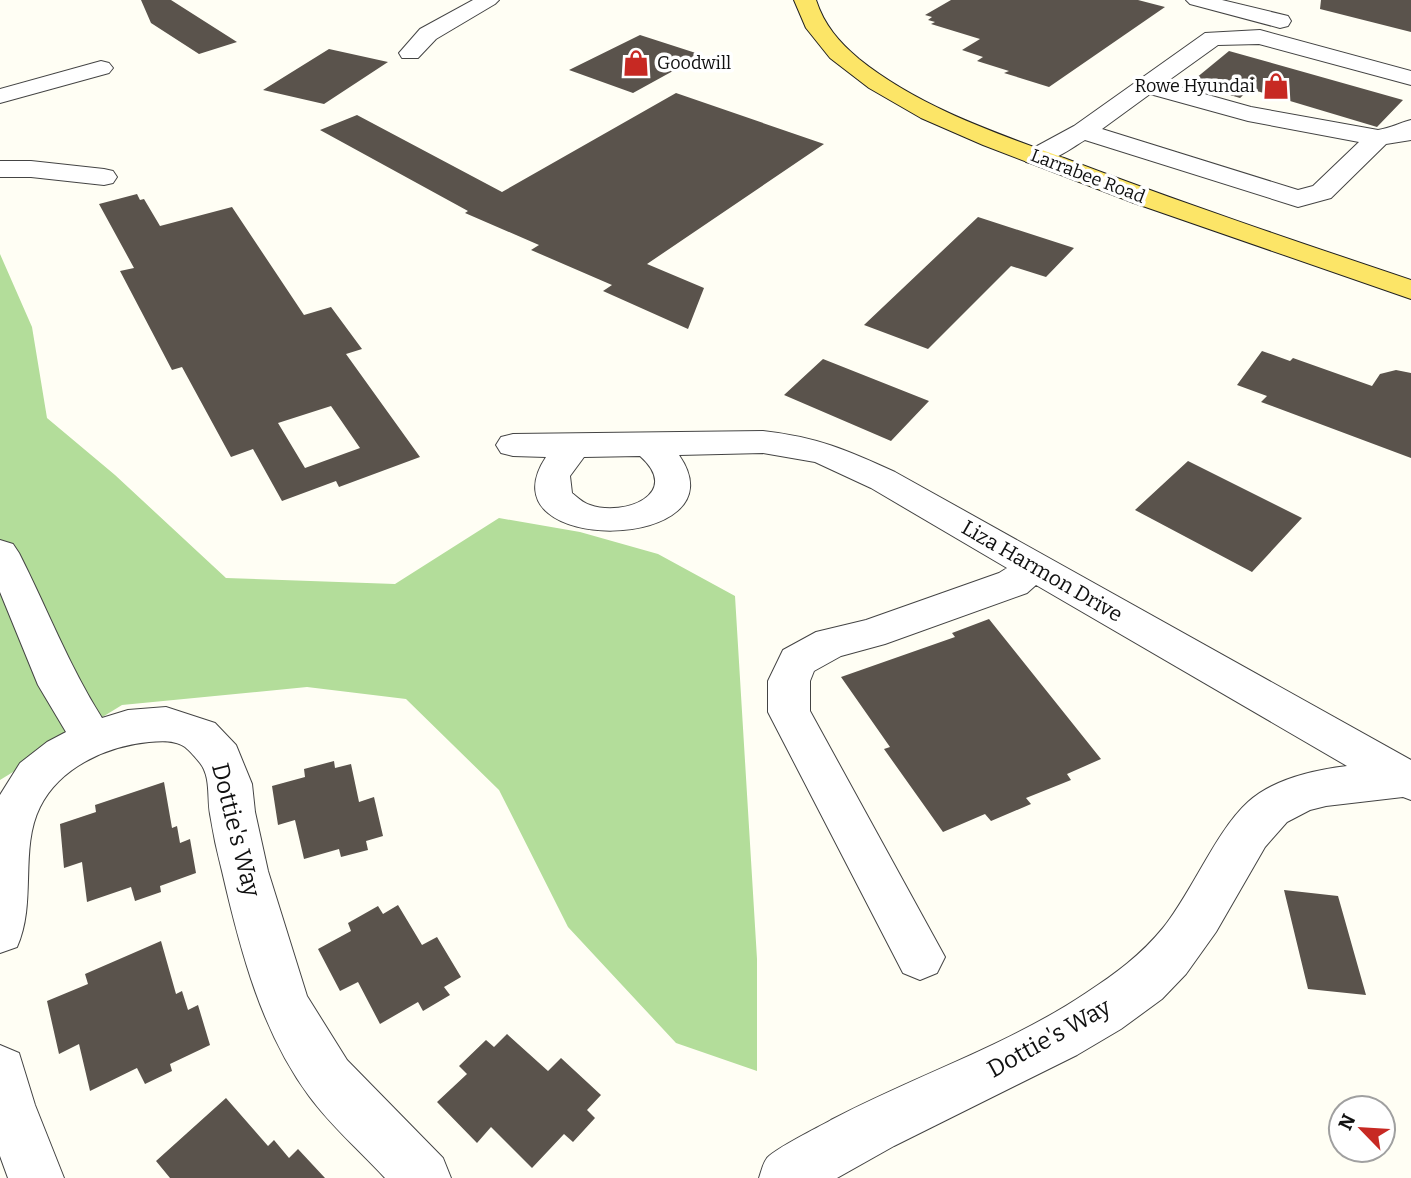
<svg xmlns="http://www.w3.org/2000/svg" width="1411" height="1178" viewBox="0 0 1411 1178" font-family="Bitter,serif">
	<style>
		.forest { fill: #b3dd9a }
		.building { fill: #5a534c; fill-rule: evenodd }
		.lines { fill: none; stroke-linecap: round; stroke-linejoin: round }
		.minor-casing { stroke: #444; stroke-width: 2 }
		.major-casing { stroke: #222; stroke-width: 2 }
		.minor { fill: #fff; fill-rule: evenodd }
		.major { fill: #fce567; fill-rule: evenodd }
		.labels { text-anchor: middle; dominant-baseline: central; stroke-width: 7; stroke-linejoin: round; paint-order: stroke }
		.far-poi-label { font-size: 18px; fill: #111; stroke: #fff; text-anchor: start }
		.far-street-label { font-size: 18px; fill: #111; stroke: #fff }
		.street-label { font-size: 21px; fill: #111; stroke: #fff }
		.near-street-label { font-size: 24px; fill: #111; stroke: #fff }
	</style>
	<rect width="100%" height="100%" fill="#fffef4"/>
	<path class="forest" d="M0,254L32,327L47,418L115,475L226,578L395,584L499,518L580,532L658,554L735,596L757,959V1071L676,1043L568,927L499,790L406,699L307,687L122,705L0,780Z"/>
	<path class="building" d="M141,0H171L237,42L199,54L151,23Z
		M951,0H1138L1165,7L1049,87L1004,73L1009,71L977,61L983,57L962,50L980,39L931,24L935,22L928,20L932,17L925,15Z
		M1321,0H1411V32L1320,9Z
		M640,35L702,55L633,93L569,70Z
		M329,49L388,62L324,104L263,90Z
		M1229,51L1403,100L1377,127L1250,89L1240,98L1190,83Z
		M676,93L824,144L647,264L704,288L688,329L603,291L612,285L531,250L539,245L465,213L468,211L320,130L357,115L502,192Z
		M137,194L140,200L144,199L160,226L232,207L304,315L331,307L362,349L346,354L420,457L339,487L336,481L282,501L253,449L231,457L182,367L172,370L120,271L134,268L99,204ZM331,406L360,448L305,468L278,423Z
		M978,217L1074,248L1046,277L1011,266L928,349L864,325Z
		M1262,351L1290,361L1293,358L1372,386L1380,374L1396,370L1411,373V458L1261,402L1267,396L1237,385Z
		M823,359L929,401L891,441L784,395Z
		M1188,461L1302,518L1252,572L1135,510Z
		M989,619L1101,759L1067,774L1071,780L1026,798L1031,804L991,821L985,814L943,832L884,749L890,747L841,677L955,637L952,633Z
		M334,761L335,768L351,764L359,802L374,797L383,836L366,841L368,850L341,857L339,849L304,859L295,820L278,825L272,786L305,777L304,769Z
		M164,782L172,828L177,826L180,843L190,839L196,873L160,886L161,892L135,901L131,887L87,902L82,862L64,868L60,824L96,812L95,805Z
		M1284,890L1338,896L1366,995L1308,989Z
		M398,905L422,945L437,937L461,977L444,987L450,995L423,1011L418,1002L380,1024L358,982L340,991L318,949L351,931L348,923L378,906L383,914Z
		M161,941L176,994L182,991L188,1010L198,1005L210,1045L170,1064L172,1071L145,1084L137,1068L90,1091L79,1044L59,1054L47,1001L88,984L85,974Z
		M507,1034L548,1071L561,1058L601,1095L587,1110L595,1118L573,1142L564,1134L532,1168L491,1127L477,1143L437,1102L467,1074L459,1066L486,1040L494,1047Z
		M226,1098L268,1146L274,1140L289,1158L298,1149L325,1178H170L156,1161Z"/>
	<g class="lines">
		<defs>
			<path id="minor" d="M473,0H499L495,4L436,39L418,58H402L399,53L420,29Z
				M1186,0H1222L1288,16L1291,21L1288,26L1280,28L1190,4Z
				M1260,30L1411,71V85L1259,44L1218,45L1165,83L1251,107L1378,130C1391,128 1399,123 1411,120V140L1386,144L1331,198L1298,207L1085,140C1068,150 1046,168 1026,162L1022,157L1026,152L1074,126L1205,33ZM1150,94L1248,121L1359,142L1313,186L1298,190L1102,129Z
				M101,61L109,63L113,68L109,73L0,103V89Z
				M0,161H31L104,169L113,171L117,177L113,183L104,185L31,177H0Z
				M763,431C817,437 847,450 895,472L1411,760V800L1403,797L1326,806L1310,810L1287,822L1265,847L1216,932L1186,974L1162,999L1121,1029L1077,1055L894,1146L837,1178H759C761,1172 763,1163 767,1158C776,1148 817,1128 831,1120C914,1076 1007,1046 1086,993C1115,974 1141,955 1163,928C1192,892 1216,831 1248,802C1273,779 1314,770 1347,766L1036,585L1027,593L885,644L841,656L814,671L810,681V711L945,957L937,973L920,980L903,973L768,712V681L783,650L816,632L866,620L999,573L1007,568L871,488L815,462L763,453L679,455C747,553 479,558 546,457L513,456L501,453L496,445L501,437L513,434ZM640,456C683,494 624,517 590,505C583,503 577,497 572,493L570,476L584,457Z
				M0,540L13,544L19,553C47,608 69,666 102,718L128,710L166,707L215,723L236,745L252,784L255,812L268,871L307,996L347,1060L443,1158L451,1178H385C360,1151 331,1126 309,1096C261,1031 240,949 222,871C217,852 213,833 210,814C207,797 211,777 200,763C196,758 190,751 185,747C175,740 161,741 149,742C107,746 60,767 40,807C19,849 37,903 17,947L0,953V795L20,763L47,742L66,732L38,685L0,592Z
				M0,1045L19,1053L35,1105L64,1178H8L0,1156Z"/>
			<path id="major" d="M794,0H816C824,25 839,42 859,59C919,107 993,132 1064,158C1179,202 1295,241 1411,280V299L1134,203L983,145L921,118L869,88L830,58L806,28Z"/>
		</defs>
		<use href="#minor" class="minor-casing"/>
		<use href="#major" class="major-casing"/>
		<use href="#minor" class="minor"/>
		<use href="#major" class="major"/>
	</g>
	<defs>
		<symbol id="shop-bare" viewBox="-9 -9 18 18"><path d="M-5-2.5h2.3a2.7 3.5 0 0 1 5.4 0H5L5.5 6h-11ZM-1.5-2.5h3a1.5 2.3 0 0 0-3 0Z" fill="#c72923" stroke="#fff" stroke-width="2.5" paint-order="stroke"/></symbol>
	</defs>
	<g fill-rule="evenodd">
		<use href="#shop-bare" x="617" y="44" width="38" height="38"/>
		<use href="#shop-bare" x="1257" y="67" width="38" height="38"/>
	</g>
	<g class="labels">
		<g class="far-poi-label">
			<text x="657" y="63">Goodwill</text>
			<text x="1255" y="86" text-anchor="end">Rowe Hyundai</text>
		</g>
		<g class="far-street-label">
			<text transform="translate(1088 176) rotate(21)">Larrabee Road</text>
		</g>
		<g class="street-label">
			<text transform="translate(1042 571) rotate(30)">Liza Harmon Drive</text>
		</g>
		<g class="near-street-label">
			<text transform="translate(236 830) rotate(76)">Dottie's Way</text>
			<text transform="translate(1049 1038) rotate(-29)">Dottie's Way</text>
		</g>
	</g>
	<g transform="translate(1362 1129) rotate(295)"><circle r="33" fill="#ffffff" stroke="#a0a0a0" stroke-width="2"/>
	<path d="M0-5L12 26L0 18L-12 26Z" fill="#c72923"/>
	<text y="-10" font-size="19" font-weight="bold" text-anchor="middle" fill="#111111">N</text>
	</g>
</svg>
